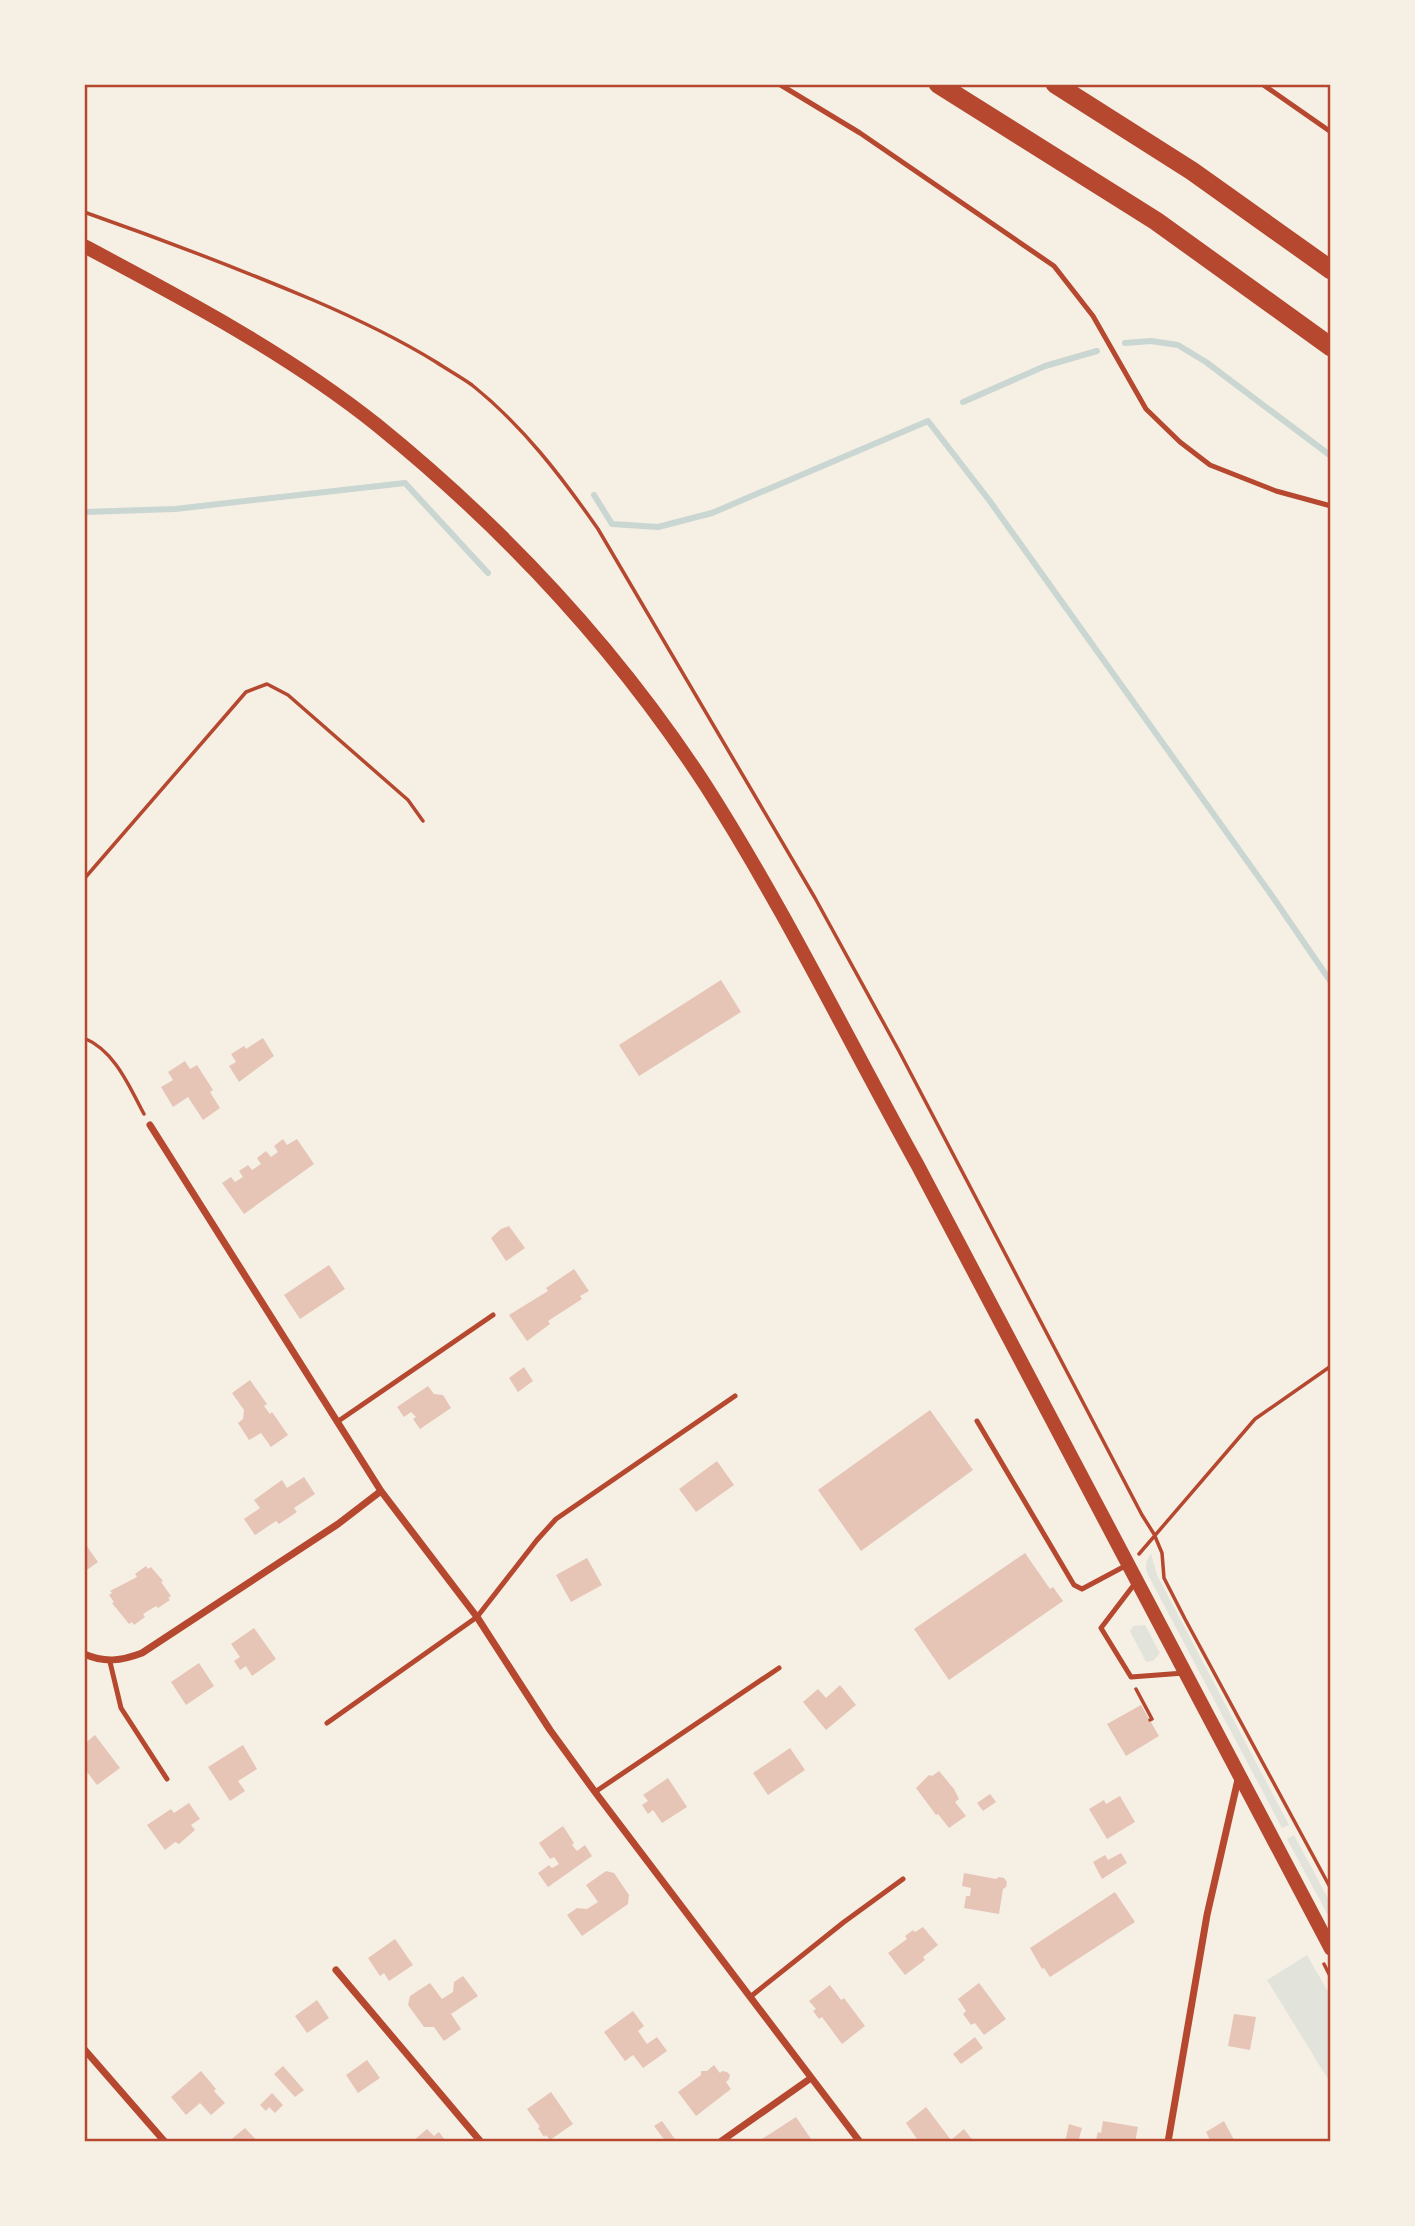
<svg xmlns="http://www.w3.org/2000/svg" width="1415" height="2226" viewBox="0 0 1415 2226" font-family="'Varela Round',sans-serif">
	<style>
		.green { fill: #e2e4dc }
		.lines { fill: none; stroke-linecap: round; stroke-linejoin: round }
		.stream { stroke: #c9d6d2; stroke-width: 6 }
		.building { fill: #e6c5b7 }
		.path { stroke: #b5482f; stroke-width: 3.5 }
		.service { stroke: #b5482f; stroke-width: 5 }
		.minor { stroke: #b5482f; stroke-width: 7 }
		.secondary { stroke: #b5482f; stroke-width: 14 }
		.motorway { stroke: #b5482f; stroke-width: 19 }
		.neatline { fill: none; stroke: #b5482f; stroke-width: 2.5 }
	</style>
	<rect width="100%" height="100%" fill="#f6efe4"/>
	<path class="green" d="M1151,1554L1157,1575L1289,1825L1282,1828L1148,1575C1145,1566 1145,1561 1151,1554Z
		M1145,1625L1160,1653L1153,1661L1146,1662L1130,1631L1133,1626Z
		M1294,1835L1331,1904V1921L1287,1839Z
		M1307,1955L1331,1997V2084L1267,1980Z"/>
	<g class="lines">
		<path class="stream" d="M1125,343L1151,341L1178,345L1206,362L1331,456
			M963,402L1045,366L1097,351
			M594,495L612,524L658,527L712,513L928,421L989,500L1270,893L1331,982
			M84,512L175,509L405,483L488,573"/>
	</g>
	<path class="building" d="M721,980L741,1012L639,1076L619,1045Z
		M263,1038L274,1056L239,1082L229,1066L236,1062L231,1054L244,1046L246,1049Z
		M185,1061L190,1069L197,1065L213,1090L210,1092L220,1108L203,1120L188,1097L173,1107L161,1087L173,1080L168,1072Z
		M283,1139L287,1145L297,1139L314,1164L244,1214L222,1183L231,1177L235,1182L243,1177L239,1171L248,1165L252,1170L261,1164L257,1158L266,1151L271,1157L278,1152L274,1146Z
		M509,1226L525,1248L506,1261L491,1238L501,1229Z
		M329,1265L345,1289L300,1319L284,1295Z
		M574,1269L589,1291L580,1296L582,1299L548,1321L550,1324L527,1341L509,1315L548,1291L546,1288Z
		M524,1367L533,1381L518,1392L509,1378Z
		M250,1380L267,1404L264,1406L270,1414L272,1412L288,1435L271,1447L261,1433L249,1440L238,1423L243,1419L244,1410L232,1393Z
		M428,1386L434,1394L443,1395L451,1408L420,1429L413,1419L416,1417L411,1412L404,1417L397,1407Z
		M930,1410L973,1470L861,1551L818,1490Z
		M717,1461L734,1485L696,1512L679,1489Z
		M304,1477L315,1494L294,1508L297,1512L279,1524L276,1521L255,1535L244,1519L260,1508L254,1500L282,1480L287,1488Z
		M84,1542L98,1562L84,1572Z
		M1025,1553L1050,1589L1053,1587L1063,1601L949,1680L914,1629Z
		M587,1558L602,1585L571,1602L556,1575Z
		M146,1566L148,1569L151,1567L163,1581L161,1582L171,1596L168,1598L170,1600L158,1608L156,1606L143,1614L145,1617L134,1625L132,1622L129,1624L112,1603L114,1602L109,1595L112,1593L110,1591L137,1577L135,1574Z
		M254,1628L276,1659L252,1676L246,1666L240,1670L234,1661L240,1657L231,1644Z
		M199,1663L214,1686L186,1705L171,1682Z
		M840,1685L856,1705L826,1730L803,1702L818,1689L826,1698Z
		M1141,1705L1159,1736L1126,1756L1107,1724Z
		M95,1735L120,1768L97,1785L84,1768V1744Z
		M243,1745L257,1769L238,1781L245,1791L230,1801L208,1767Z
		M790,1748L805,1770L768,1795L753,1773Z
		M939,1771L954,1789L959,1799L955,1802L966,1816L949,1828L938,1814L936,1815L916,1788L929,1775L932,1776Z
		M668,1778L687,1807L662,1823L653,1810L648,1814L642,1805L648,1801L643,1795Z
		M990,1794L996,1802L983,1811L977,1803Z
		M1120,1796L1135,1822L1107,1839L1089,1809L1104,1800L1106,1804Z
		M189,1803L200,1819L191,1825L195,1830L179,1844L175,1842L165,1850L147,1825L171,1809L174,1813Z
		M563,1826L574,1843L572,1845L577,1851L585,1845L592,1856L548,1887L538,1873L549,1865L552,1868L559,1864L554,1857L550,1859L539,1843Z
		M1121,1853L1127,1863L1102,1879L1093,1862L1105,1855L1108,1860Z
		M606,1871L614,1873L629,1895L628,1904L582,1936L567,1915L577,1908L587,1909L598,1902L586,1885Z
		M964,1873L996,1879L999,1877L1004,1878L1007,1882L1006,1887L1003,1889L999,1914L964,1908L966,1896H970L971,1888L962,1886Z
		M1115,1892L1135,1922L1050,1977L1044,1968L1042,1969L1030,1948Z
		M923,1927L938,1945L923,1957L925,1960L905,1975L888,1953L907,1939L905,1936L913,1930L915,1932Z
		M395,1939L413,1965L389,1981L384,1973L380,1976L368,1958Z
		M463,1976L478,1996L451,2014L461,2029L444,2041L434,2027H424L408,2005L410,1996L430,1983L442,1999L453,1992L454,1982Z
		M979,1983L1006,2019L984,2035L975,2023L971,2025L963,2014L966,2011L958,1999Z
		M830,1985L841,2000L844,1998L865,2026L842,2044L822,2017L819,2019L813,2011L816,2009L809,2001Z
		M317,2000L329,2018L307,2033L295,2016Z
		M633,2011L644,2026L638,2031L647,2044L657,2037L667,2051L643,2068L633,2055L625,2061L604,2032Z
		M1234,2014L1256,2017L1250,2050L1228,2046Z
		M975,2037L983,2048L961,2064L953,2054Z
		M367,2060L380,2078L358,2093L346,2075Z
		M714,2065L720,2073L722,2071L727,2072L730,2075L729,2079L726,2082L731,2089L696,2116L678,2092L701,2075V2071H707Z
		M283,2066L304,2090L295,2097L274,2074Z
		M201,2071L216,2089L214,2091L225,2103L211,2115L200,2103L186,2115L171,2097Z
		M551,2092L573,2124L550,2140L546,2135L544,2137L538,2128L540,2127L527,2109Z
		M272,2093L283,2105L275,2113L269,2107L266,2111L260,2105Z
		M926,2107L951,2140L964,2129L974,2142H919L906,2123Z
		M796,2117L813,2142H763L762,2139Z
		M662,2121L677,2142H666L654,2126Z
		M1103,2121L1138,2127L1135,2142H1100V2140H1096L1098,2132L1101,2133Z
		M1224,2121L1235,2142H1211L1206,2132Z
		M1069,2124L1082,2128L1078,2142H1065Z
		M245,2128L258,2142H228Z
		M427,2129L434,2136L439,2132L445,2140L443,2142H412Z"/>
	<g class="lines">
		<path class="path" d="M84,212C161,239 237,268 313,300C355,318 397,338 436,362C448,370 461,377 472,385C523,426 561,476 598,529L815,898L899,1051L1142,1515L1154,1534L1162,1553L1164,1578L1185,1619L1331,1889
			M84,879L246,692L267,684L288,695L408,800L423,821
			M84,1038C115,1051 129,1086 144,1114
			M1139,1554L1255,1419L1331,1366
			M1136,1689L1152,1719L1150,1720
			M1324,1964L1331,1978"/>
		<path class="service" d="M779,84L860,133L1054,266L1093,316L1146,409L1180,442L1210,465L1276,491L1331,506
			M1262,84L1331,132
			M977,1421L1074,1585L1082,1589L1127,1565
			M337,1422L493,1315
			M1136,1582L1101,1628L1131,1677L1184,1673
			M110,1662L121,1708L167,1779
			M327,1723L477,1617L537,1540L556,1519L735,1396
			M595,1792L779,1668
			M750,1997L844,1922L903,1879"/>
		<path class="minor" d="M150,1125L381,1491L477,1617L550,1730L595,1792L860,2142
			M84,1654C105,1663 121,1661 142,1653L338,1524L381,1491
			M336,1970L481,2142
			M84,2049L165,2142
			M720,2142L811,2078
			M1168,2142L1207,1915L1239,1775"/>
		<path class="secondary" d="M84,246C184,299 288,354 377,425C504,528 617,649 706,786C784,908 847,1038 917,1164L1331,1949"/>
		<path class="motorway" d="M938,84L1156,221L1331,347
			M1055,84L1192,171L1331,270"/>
	</g>
	<rect width="1415" height="2226" fill="none" stroke="#f6efe4" stroke-width="172"/>
	<rect x="86" y="86" width="1243" height="2054" class="neatline"/>
</svg>
